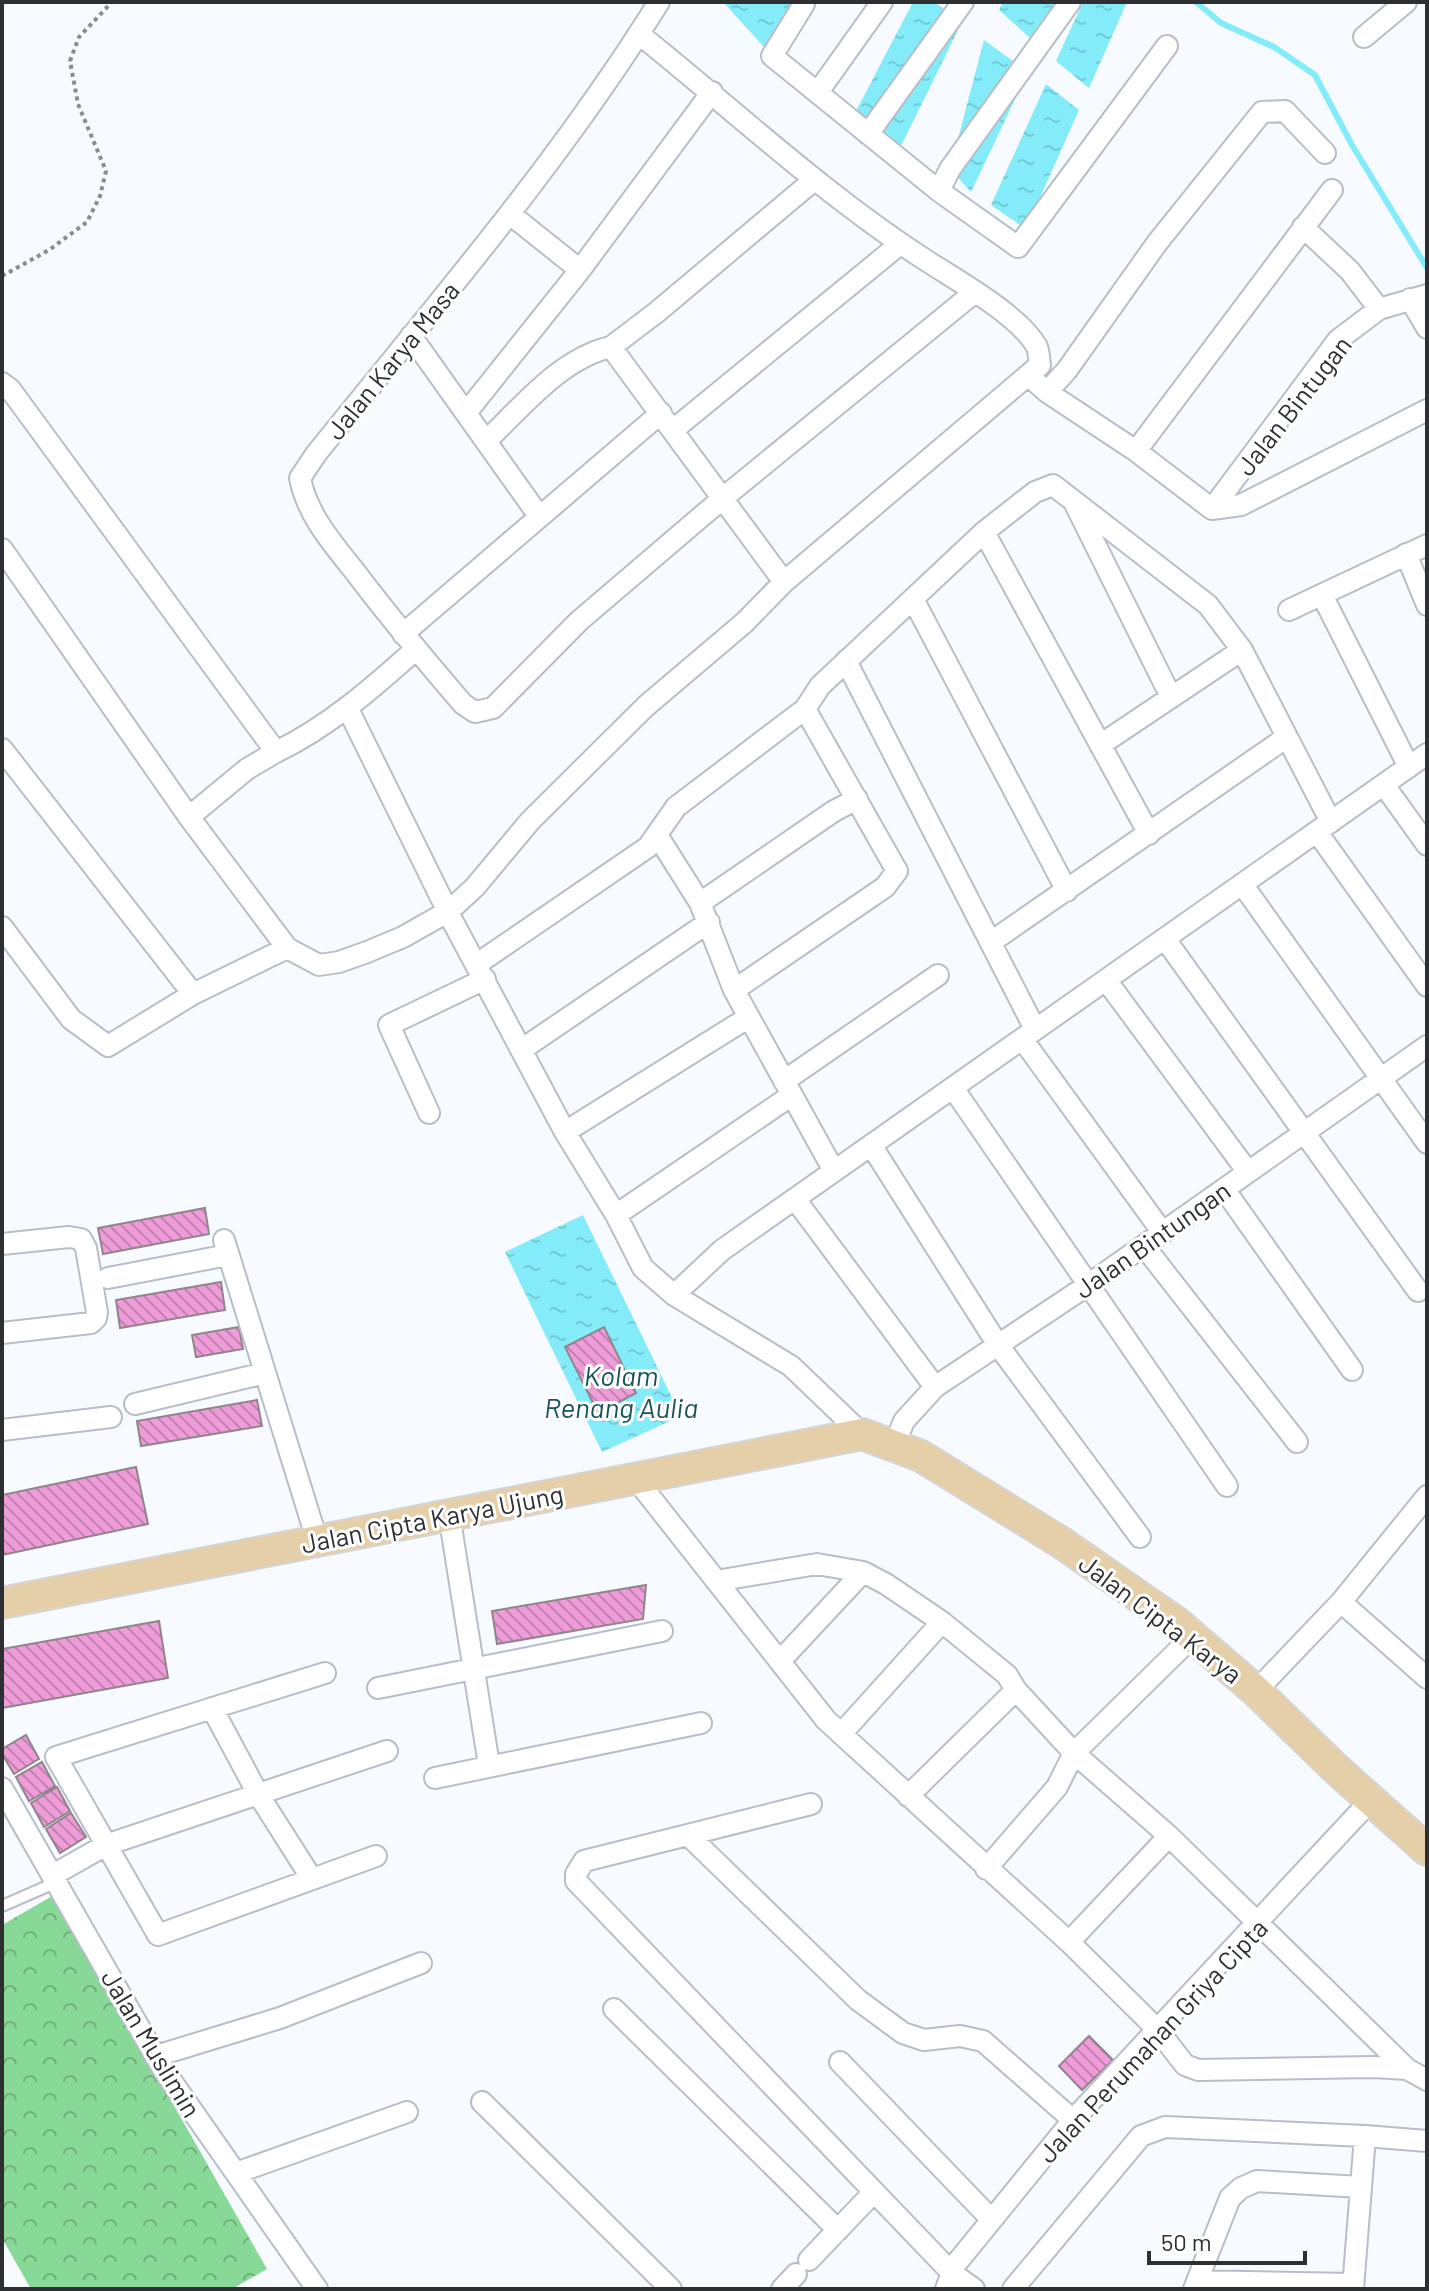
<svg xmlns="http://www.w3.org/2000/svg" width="1429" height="2291" viewBox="0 0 1429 2291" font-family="Barlow,sans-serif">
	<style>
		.forest { fill: url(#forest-crowns) }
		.water { fill: url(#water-ripples) }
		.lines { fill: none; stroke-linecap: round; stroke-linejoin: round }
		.stream { stroke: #84ecf9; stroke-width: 6 }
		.building { fill: url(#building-back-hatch); stroke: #8f868c; stroke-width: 2 }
		.service-casing { stroke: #b8bec8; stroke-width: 14 }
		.minor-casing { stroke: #b8bec8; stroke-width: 24 }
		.primary-casing { stroke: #d5d5d6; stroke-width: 34 }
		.path { stroke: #898c90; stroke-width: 4; stroke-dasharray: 4 4; stroke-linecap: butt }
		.service { stroke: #fff; stroke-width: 10 }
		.minor { stroke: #fff; stroke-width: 20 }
		.primary { stroke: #e5cfa9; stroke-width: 30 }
		.labels { text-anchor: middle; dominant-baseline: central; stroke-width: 6; stroke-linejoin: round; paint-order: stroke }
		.street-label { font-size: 26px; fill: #2d2f33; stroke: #fff }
		.water-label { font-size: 28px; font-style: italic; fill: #17545b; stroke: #fff }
	</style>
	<defs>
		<pattern id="forest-crowns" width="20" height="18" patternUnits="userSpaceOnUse" patternTransform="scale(2)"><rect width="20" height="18" fill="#88d997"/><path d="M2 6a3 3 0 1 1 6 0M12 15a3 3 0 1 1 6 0" fill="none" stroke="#70b07c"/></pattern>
		<pattern id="water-ripples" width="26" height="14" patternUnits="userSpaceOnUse" patternTransform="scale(2)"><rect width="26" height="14" fill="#84ecf9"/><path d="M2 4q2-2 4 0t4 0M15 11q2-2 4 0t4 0" fill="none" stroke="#72cbd6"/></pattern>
		<pattern id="building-back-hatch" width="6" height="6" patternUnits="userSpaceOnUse" patternTransform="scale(2)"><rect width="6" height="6" fill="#ef9dd9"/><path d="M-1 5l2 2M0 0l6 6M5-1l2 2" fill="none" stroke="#c280b1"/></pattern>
	</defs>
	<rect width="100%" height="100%" fill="#f7fafe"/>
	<path class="forest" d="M54,1895L267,2269L232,2289H31L2,2238V1925Z"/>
	<path class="water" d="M723,2H791L765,48Z
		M913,2H934L962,22L901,146L868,134L854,115Z
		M1003,2H1062L1040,47L999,10Z
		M1083,2H1127L1089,88L1056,61Z
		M984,40L1028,72L971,192L950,169Z
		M1046,84L1079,110L1026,229L991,205Z
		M583,1215L681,1416L602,1452L505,1252Z"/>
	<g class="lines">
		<path class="stream" d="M1196,2L1221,23L1274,47L1315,75L1352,145L1427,268"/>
	</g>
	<path class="building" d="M205,1208L209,1234L103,1254L98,1228Z
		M221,1282L225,1310L120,1328L116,1300Z
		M239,1327L243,1349L196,1357L192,1335Z
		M604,1327L636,1393L598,1413L565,1347Z
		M257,1400L262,1426L141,1446L137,1421Z
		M136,1467L148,1524L2,1555V1495Z
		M646,1585L643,1619L497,1644L492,1611Z
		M159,1621L168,1678L2,1708V1649Z
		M26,1735L39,1759L14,1774L2,1754V1749Z
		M42,1762L55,1786L29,1801L16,1777Z
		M57,1787L70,1811L44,1827L31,1803Z
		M71,1813L86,1837L60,1853L46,1829Z
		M1089,2036L1113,2060L1082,2090L1059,2066Z"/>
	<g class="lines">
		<defs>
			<path id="service" d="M2,1906L57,1882"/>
			<path id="minor" d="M659,2C559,163 434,307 316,454L300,478C307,515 333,544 356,573C390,618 426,661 463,704L475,712L493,708L579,621L723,498L975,292
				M804,4L772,56L939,191L1018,247L1167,46
				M1364,37L1406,2
				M818,92L882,2
				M868,134L963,2
				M939,191L950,169L1070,2
				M510,214L580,270
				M1303,227L1350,271L1379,309
				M1410,299L1427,328
				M411,336L539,516
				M1028,375L1047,392L1136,451L1212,509L1241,505L1427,410
				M2,383L10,389L276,752L247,769L189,817
				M1047,392L1067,370L1157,243L1262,112L1285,111L1325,153
				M466,413L580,270L712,92
				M673,430L900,244
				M486,441C522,407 561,358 611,347
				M1136,451L1332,190
				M1075,504L1171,697
				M1212,509L1338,340L1379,309L1427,295
				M984,532L1149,834
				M2,549L189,817L287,948L319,965L339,962L367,952L403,937L449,911L475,887L530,821L646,706L745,622L784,582L1040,365C1039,359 1039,352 1037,347C1019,315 958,281 927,261C823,194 734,110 639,34
				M1406,554L1427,605
				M784,582L611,347L657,312L814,180
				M1322,595L1409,767
				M913,599L1067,891
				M1289,610L1427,545
				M403,634L661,413
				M846,661L1035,1029
				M347,707L453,922L565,1132L616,1215L643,1268L674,1295L791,1366L862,1434
				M1100,745L1242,650
				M2,749L193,994
				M276,752C328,727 374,687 416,649
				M1384,785L1427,845
				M1317,832L1427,986
				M657,835L700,903L734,990L834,1171
				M1242,884L1427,1143
				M700,903L834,811L857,799
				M2,927L71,1019L108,1046L193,994L287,948
				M1165,939L1418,1291
				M991,942L1287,737
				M477,964L648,847L676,807L805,709L820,686L984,532L1035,492L1053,485L1208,605L1242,650L1331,822
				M1106,980L1248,1172
				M734,990L885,887L897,871L805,709
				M1023,1040L1163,1233
				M521,1050L709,922
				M784,1081L938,975
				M953,1088L1227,1486
				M429,1113L389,1025L485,979
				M565,1132L749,1017
				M871,1145L998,1345L1140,1537
				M1224,1189L1352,1370
				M795,1199L935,1387
				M616,1215L792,1095
				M224,1240L317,1540
				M2,1244L69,1237L81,1239L86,1248L97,1312L96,1318L91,1323L2,1333
				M1144,1246L1297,1442
				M108,1278L228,1255
				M674,1295L722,1250L1427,754
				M135,1404L265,1373
				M2,1430L111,1417
				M894,1446L904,1421L935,1387L1088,1285L1427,1046
				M643,1488L826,1720L1069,1942L1157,2029L1185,2065L1198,2070L1373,2067L1407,2069L1427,2080
				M449,1514L489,1765
				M716,1581L817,1564L863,1572L886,1584L942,1622L1007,1675L1016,1690L1074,1753L1169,1836L1407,2069
				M1341,1602L1427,1678
				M780,1661L863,1572
				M325,1673L56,1757L158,1935L376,1856
				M378,1688L662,1631
				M1256,1691L1341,1602L1427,1496
				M212,1708L258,1794L312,1879
				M841,1734L942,1622
				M435,1778L701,1723
				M2,1788L163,2069L317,2289
				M908,1796L1016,1690
				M811,1804L584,1861L576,1874V1881L952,2273L974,2289
				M688,1835L858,2000L903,2033L924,2040L960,2036L983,2041L1073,2120
				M986,1869L1057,1787L1074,1753L1192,1637
				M53,1875L106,1845L387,1751
				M1069,1942L1169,1836
				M614,2009L838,2230
				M156,2056L280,2018L421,1963
				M840,2062L991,2219
				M482,2102L671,2289
				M236,2173L407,2112
				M809,2260L874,2192
				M1197,2281L1353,2284
				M782,2289L796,2274
				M946,2289L955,2265L1073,2120L1371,1800
				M1013,2289L1141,2136L1165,2127L1365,2136
				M1194,2289L1230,2198L1241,2188L1257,2181L1361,2187
				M1353,2289L1365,2136L1427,2141"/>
			<path id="primary" d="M2,1603L862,1434L921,1456L1062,1543L1177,1623L1256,1691L1335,1768L1427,1850"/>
		</defs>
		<use href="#service" class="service-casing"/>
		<use href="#minor" class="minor-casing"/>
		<use href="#primary" class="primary-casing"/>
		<path class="path" d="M2,276L49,250L87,222L100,196L106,171L78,104L70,61L79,37L112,2"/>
		<use href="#service" class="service"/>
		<use href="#minor" class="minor"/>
		<use href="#primary" class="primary"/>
	</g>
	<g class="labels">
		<g class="street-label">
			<text transform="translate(392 360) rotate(-51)">Jalan Karya Masa</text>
			<text transform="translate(1293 405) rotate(-52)">Jalan Bintugan</text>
			<text transform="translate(1152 1239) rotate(-35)">Jalan Bintungan</text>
			<text transform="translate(432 1518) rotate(-11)">Jalan Cipta Karya Ujung</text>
			<text transform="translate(1161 1618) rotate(37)">Jalan Cipta Karya</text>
			<text transform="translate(1152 2040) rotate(-47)">Jalan Perumahan Griya Cipta</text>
			<text transform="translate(152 2043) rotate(59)">Jalan Muslimin</text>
		</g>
		<g class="water-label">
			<text x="621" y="1375">Kolam<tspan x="621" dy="32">Renang Aulia</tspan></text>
		</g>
	</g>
	<rect width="1429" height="2291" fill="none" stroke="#2d2f33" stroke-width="8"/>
	<path d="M1149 2251v12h156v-12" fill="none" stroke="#2d2f33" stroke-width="4"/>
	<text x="1161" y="2251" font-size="24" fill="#2d2f33" stroke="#ffffff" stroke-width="6" paint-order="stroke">50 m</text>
</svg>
